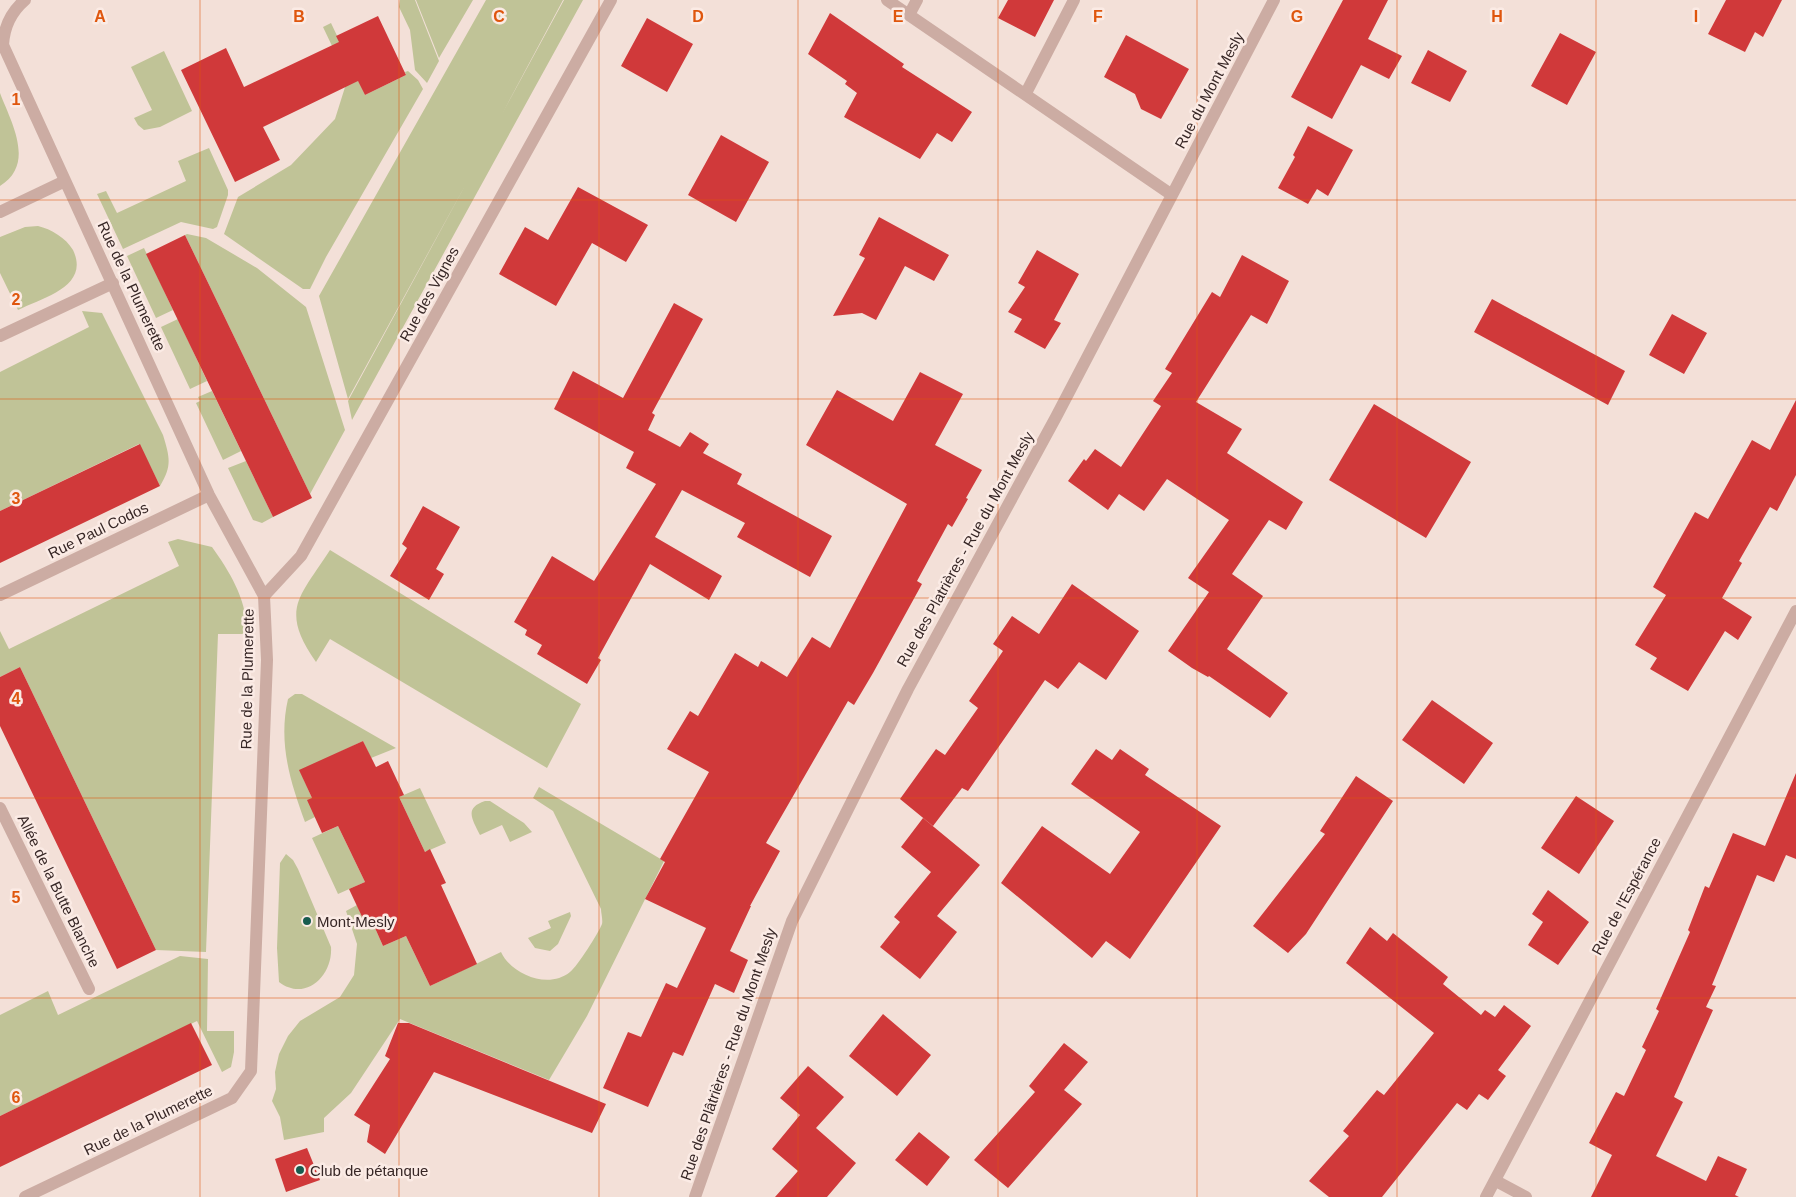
<svg xmlns="http://www.w3.org/2000/svg" width="1796" height="1197" viewBox="0 0 1796 1197" font-family="Helvetica,sans-serif">
	<style>
		.green { fill: #c0c397 }
		.building { fill: #d0393a }
		.lines { fill: none; stroke-linecap: round; stroke-linejoin: round }
		.street { stroke: #ccaca3; stroke-width: 12 }
		.grid { fill: none; stroke: #df560d; stroke-width: 1; stroke-opacity: 0.55 }
		.poi-dot { fill: #185c4f; stroke: #fbebe5; stroke-width: 2 }
		.labels { text-anchor: middle; dominant-baseline: central; stroke-width: 5; stroke-linejoin: round; paint-order: stroke }
		.street-label { font-size: 15px; fill: #372726; stroke: #fbebe5 }
		.poi-label { font-size: 15px; fill: #372726; stroke: #fbebe5; text-anchor: start }
		.grid-label { font-size: 16px; text-anchor: middle; font-weight: bold; fill: #df560d; stroke: #fbebe5; stroke-width: 5; stroke-linejoin: round; paint-order: stroke }
	</style>
	<rect width="100%" height="100%" fill="#f3e0d8"/>
	<path class="green" d="M400,0H415L439,61L427,83L415,70L410,30L399,7Z
		M416,0H473L439,58Z
		M486,0H563L502,114L564,0H583L352,420L348,401L467,182L348,399L319,296Z
		M331,23L365,95L406,75L405,72L408,71L418,80L423,89L326,257L310,289H303L224,234L238,197L291,165L335,119L346,84L343,69L323,27Z
		M164,51L192,111L160,127L144,130L138,125L134,118L152,110L131,67Z
		M0,93C11,122 36,164 0,186Z
		M209,148L228,190V195L217,227L213,229L181,222L123,249L97,194L106,191L117,213L186,181L178,161Z
		M38,226C51,229 66,238 73,250C90,286 45,297 18,310L0,273V237L25,227Z
		M187,234L206,238L257,268L306,307L345,430L310,494L185,235Z
		M144,248L173,310L156,318L127,256Z
		M82,311L102,313L163,435C170,458 172,466 160,486L139,444L0,511V372L89,327Z
		M178,319L207,381L190,389L161,327Z
		M212,391L241,451L223,460L196,403L200,401L198,397Z
		M246,461L273,517L262,523L253,520L228,468Z
		M178,539L212,547C230,572 249,603 246,634H218L206,952L156,950L20,667L0,677V631L9,649L179,566L168,542Z
		M330,550L581,704L547,768L330,639L316,662C279,609 300,597 330,550Z
		M295,694H302L396,748L371,758L363,741L300,771L312,798L315,817L305,822C290,781 278,743 288,699Z
		M539,787L664,861L587,1016L549,1080L400,1019L351,1093L324,1118V1132L284,1140L280,1117L272,1101L276,1089L275,1072L279,1054L288,1036L300,1021L340,997L354,975L357,944L346,911L357,905L364,921L371,919L383,946L406,936L430,986L501,952C511,974 548,990 570,972C577,967 599,932 602,924C603,920 601,913 601,909L553,811L533,798Z
		M420,788L446,843L425,852L399,797Z
		M485,801H490L524,823L532,832L510,842L502,825L480,835C472,819 464,808 485,801Z
		M338,826L365,882L338,894L312,838Z
		M286,854L293,860L298,869L331,947C333,976 305,1002 279,982L277,948L280,863Z
		M570,912L571,916L558,944L550,951L535,948L528,938L551,928L548,921Z
		M180,956L208,959L207,1031H234V1052L231,1067L222,1072L197,1021L0,1116V1015L48,991L58,1015Z"/>
	<path class="building" d="M1008,0H1054L1035,37L998,18Z
		M1343,0H1388L1368,39L1402,56L1389,79L1361,65L1332,119L1291,97Z
		M1726,0H1782L1763,37L1755,32L1745,52L1708,34Z
		M830,13L904,64L902,67L972,112L952,142L937,133L920,159L844,117L857,93L845,84L847,81L808,54Z
		M378,16L406,75L365,95L358,81L263,127L280,160L235,182L181,70L226,48L244,87L339,42L336,36Z
		M647,18L693,44L667,92L621,66Z
		M1560,33L1596,52L1567,105L1531,86Z
		M1126,35L1189,69L1161,119L1141,109L1135,94L1104,77Z
		M1428,50L1467,71L1450,102L1411,83Z
		M1308,126L1353,150L1328,196L1317,189L1308,204L1278,188L1295,157L1293,155Z
		M721,135L769,162L736,222L688,195Z
		M578,187L648,225L626,262L592,243L556,306L499,274L525,227L548,240Z
		M879,217L949,255L934,281L905,266L876,320L862,313L833,316L865,258L859,255Z
		M185,235L312,498L273,517L146,254Z
		M1037,250L1079,274L1054,320L1061,323L1045,349L1014,332L1022,319L1008,312L1025,287L1018,283Z
		M1242,255L1289,281L1267,324L1251,315L1196,402L1242,429L1227,453L1303,502L1286,530L1269,520L1232,574L1263,596L1227,649L1288,693L1270,718L1209,676L1208,677L1192,668L1168,651L1209,592L1188,578L1229,520L1167,479L1144,511L1119,494L1108,510L1068,481L1084,459L1086,461L1095,449L1121,467L1161,406L1153,401L1172,373L1165,369L1212,292L1220,297Z
		M1492,299L1625,371L1608,405L1474,332Z
		M674,303L703,319L652,413L655,415L648,430L680,447L690,432L709,444L703,453L742,474L737,484L832,536L810,577L737,537L745,523L682,490L655,537L722,576L709,600L650,564L598,658L601,660L587,684L537,654L542,645L525,635L527,630L514,622L552,556L594,581L656,484L626,468L634,452L554,409L573,371L623,398Z
		M1672,314L1707,333L1684,374L1649,355Z
		M920,372L963,394L935,445L982,470L966,498L968,499L952,527L948,524L917,581L922,584L873,673L854,705L848,701L766,843L780,851L750,906H751L730,951L748,960L734,993L715,984L683,1056L673,1052L648,1107L603,1088L628,1032L641,1037L666,983L677,988L706,928L645,899L665,862L660,859L709,772L667,749L690,711L698,716L735,653L758,667L761,661L787,677L812,637L830,648L907,504L806,445L837,390L893,421Z
		M1796,400V475L1777,511L1770,507L1739,561L1742,563L1722,598L1752,617L1738,640L1725,631L1688,691L1650,669L1657,658L1635,645L1666,595L1653,587L1695,512L1708,519L1752,440L1770,450Z
		M1374,404L1471,462L1426,538L1329,480Z
		M140,444L160,486L0,563V511Z
		M423,506L460,527L436,569L444,574L429,600L390,576L407,548L402,544Z
		M1072,584L1139,631L1106,680L1079,662L1058,689L1045,680L968,791L962,788L933,826L900,799L936,749L945,755L978,708L969,701L1003,651L993,644L1012,616L1039,634Z
		M20,667L156,950L117,969L0,726V677Z
		M1432,700L1493,743L1464,784L1402,740Z
		M363,741L376,767L388,761L404,795L399,797L425,852L430,849L446,883L441,885L477,964L430,986L406,936L383,946L371,919L364,921L349,889L365,882L338,826L322,833L307,800L312,798L299,770Z
		M1096,749L1112,760L1120,749L1149,769L1145,775L1221,826L1130,959L1106,941L1092,958L1001,883L1042,826L1110,874L1140,832L1071,784Z
		M1796,773V859L1786,855L1774,882L1757,875L1712,985L1716,986L1706,1007L1713,1010L1674,1097L1683,1102L1656,1156L1706,1181L1718,1156L1747,1169L1735,1195L1739,1197H1591L1612,1155L1589,1143L1616,1092L1624,1096L1646,1050L1642,1047L1659,1011L1656,1009L1690,932L1688,930L1705,886L1709,888L1733,833L1765,846Z
		M1356,776L1393,801L1306,934L1288,953L1253,926L1325,834L1320,831Z
		M1576,796L1614,821L1579,874L1541,848Z
		M923,818L980,865L937,916L957,932L920,979L880,947L900,922L894,917L931,872L901,847Z
		M1548,890L1589,922L1558,965L1528,945L1543,922L1532,914Z
		M1370,927L1387,941L1393,933L1448,977L1443,984L1481,1015L1485,1010L1495,1017L1504,1005L1531,1026L1498,1070L1506,1076L1488,1100L1479,1094L1467,1110L1457,1103L1382,1197H1329L1309,1181L1349,1136L1343,1131L1377,1090L1384,1095L1434,1033L1346,963Z
		M883,1014L931,1055L897,1096L849,1056Z
		M191,1023L212,1065L0,1167V1116Z
		M398,1023H409L606,1104L592,1133L434,1072L385,1154L367,1142L370,1125L354,1115L390,1059L385,1056Z
		M1064,1043L1088,1062L1064,1090L1082,1104L1008,1188L974,1160L1035,1092L1029,1086Z
		M808,1066L844,1097L816,1128L856,1163L827,1197H775L798,1171L772,1149L800,1115L780,1098Z
		M919,1132L950,1157L927,1186L895,1160Z
		M307,1148L320,1180L286,1192L275,1159Z"/>
	<g class="lines">
		<path class="street" d="M887,0L1172,195
			M909,15L917,0
			M1026,93L1074,0
			M0,212L65,181
			M0,336L113,283
			M0,595L209,495
			M264,596L301,556L611,0
			M0,808L89,989
			M1496,1181L1526,1197
			M25,1197L232,1098L251,1071L267,660L264,596L209,495L3,45C4,27 11,12 25,0
			M695,1197L792,921L908,689L1056,417L1274,0
			M1486,1197L1796,611"/>
	</g>
	<path class="grid" d="M200,0V1197M399,0V1197M599,0V1197M798,0V1197M998,0V1197M1197,0V1197M1397,0V1197M1596,0V1197M0,200H1796M0,399H1796M0,598H1796M0,798H1796M0,998H1796"/>
	<g class="poi-dot">
		<circle cx="307" cy="921" r="5"/>
		<circle cx="300" cy="1170" r="5"/>
	</g>
	<g class="labels">
		<g class="street-label">
			<text transform="translate(1209 90) rotate(-62)">Rue du Mont Mesly</text>
			<text transform="translate(132 286) rotate(65)">Rue de la Plumerette</text>
			<text transform="translate(429 294) rotate(-61)">Rue des Vignes</text>
			<text transform="translate(98 530) rotate(-26)">Rue Paul Codos</text>
			<text transform="translate(965 549) rotate(-61)">Rue des Platrières - Rue du Mont Mesly</text>
			<text transform="translate(247 679) rotate(-89)">Rue de la Plumerette</text>
			<text transform="translate(59 891) rotate(64)">Allée de la Butte Blanche</text>
			<text transform="translate(1626 896) rotate(-62)">Rue de l'Espérance</text>
			<text transform="translate(728 1054) rotate(-71)">Rue des Plâtrières - Rue du Mont Mesly</text>
			<text transform="translate(148 1120) rotate(-26)">Rue de la Plumerette</text>
		</g>
		<g class="poi-label">
			<text x="317" y="921">Mont-Mesly</text>
			<text x="310" y="1170">Club de pétanque</text>
		</g>
	</g>
	<g class="grid-label">
		<text x="100" y="22">A</text>
		<text x="299" y="22">B</text>
		<text x="499" y="22">C</text>
		<text x="698" y="22">D</text>
		<text x="898" y="22">E</text>
		<text x="1098" y="22">F</text>
		<text x="1297" y="22">G</text>
		<text x="1497" y="22">H</text>
		<text x="1696" y="22">I</text>
		<text x="16" y="105">1</text>
		<text x="16" y="305">2</text>
		<text x="16" y="504">3</text>
		<text x="16" y="704">4</text>
		<text x="16" y="903">5</text>
		<text x="16" y="1103">6</text>
	</g>
</svg>
